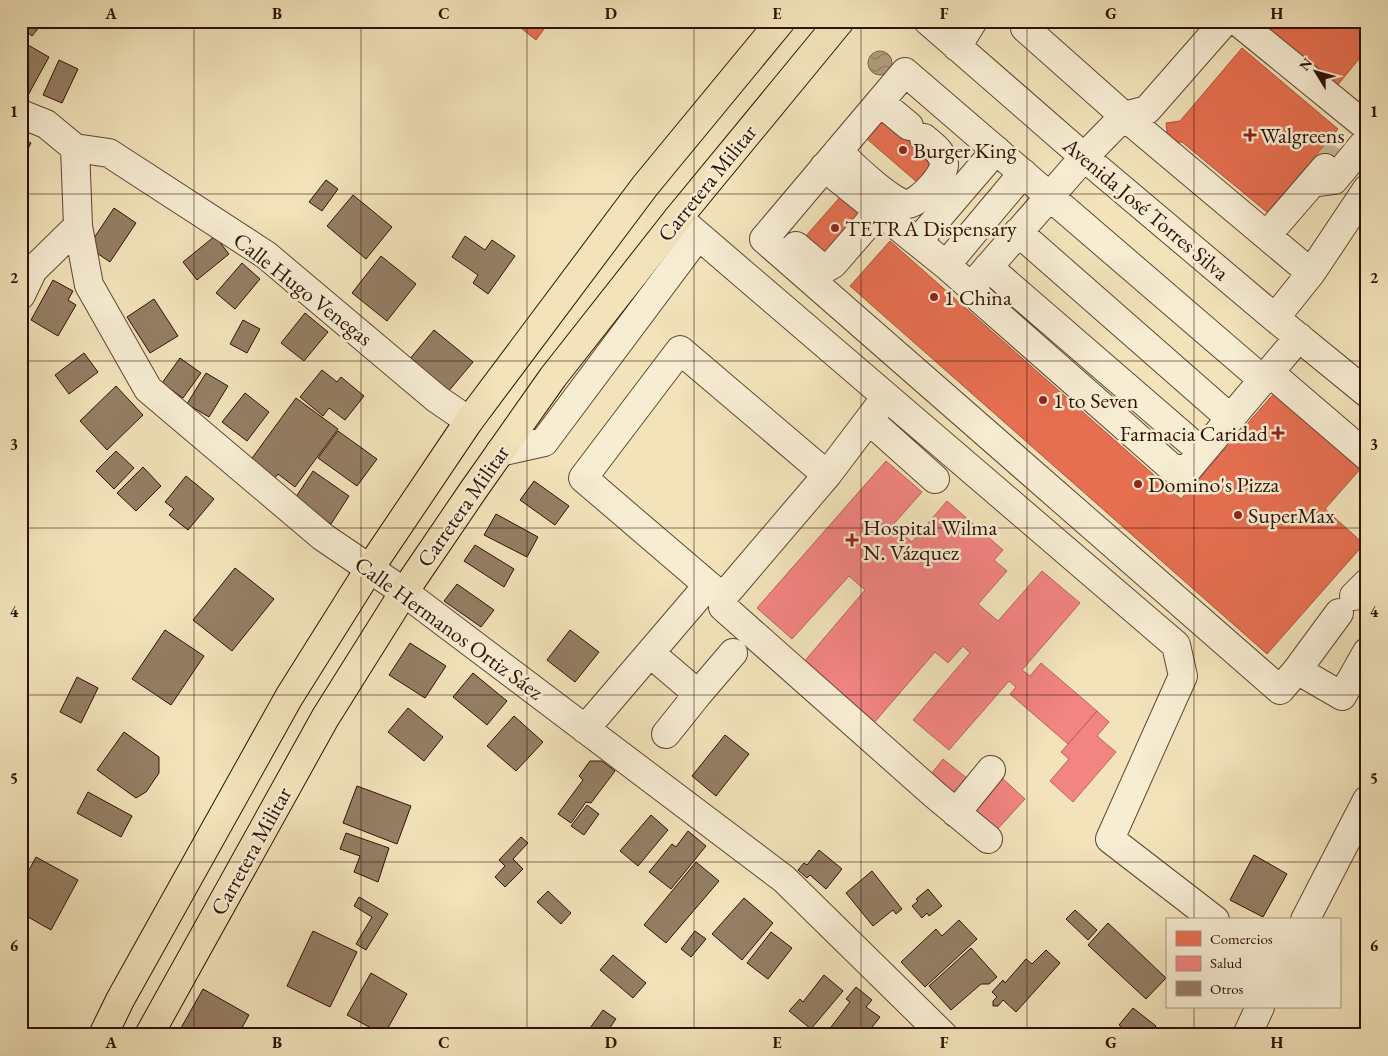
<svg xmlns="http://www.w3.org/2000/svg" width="1388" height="1056" viewBox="0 0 1388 1056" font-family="'EB Garamond',serif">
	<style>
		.water { fill: url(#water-waves); stroke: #7d644d }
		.shops { fill: #e76f51; stroke: #b0533a }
		.health { fill: #f28482; stroke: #b8625d }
		.building { fill: #957e64; stroke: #301106 }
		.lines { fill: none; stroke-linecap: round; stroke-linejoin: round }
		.minor-tunnel { stroke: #cbb997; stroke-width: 28; stroke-dasharray: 28 14; stroke-linecap: butt }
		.minor-casing { stroke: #604633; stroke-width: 30 }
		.major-casing { stroke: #301106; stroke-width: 30 }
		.minor { stroke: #f7edd3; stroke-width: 28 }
		.major { stroke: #f2e3bb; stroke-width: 28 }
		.grid { fill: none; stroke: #301106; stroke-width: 1; stroke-opacity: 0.55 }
		.poi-dot { fill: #8f2418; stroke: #f7edd3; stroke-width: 2 }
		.labels { text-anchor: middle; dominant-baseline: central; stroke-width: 5; stroke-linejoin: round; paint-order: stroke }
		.poi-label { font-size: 22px; fill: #301106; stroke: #f7edd3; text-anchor: start }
		.street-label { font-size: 22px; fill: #301106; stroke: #f7edd3 }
		.neatline { fill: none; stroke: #301106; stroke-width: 2 }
		.grid-label { font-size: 16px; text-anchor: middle; font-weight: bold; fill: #301106 }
	</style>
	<defs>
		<pattern id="water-waves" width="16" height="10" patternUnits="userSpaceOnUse" patternTransform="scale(1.25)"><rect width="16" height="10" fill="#b09c7d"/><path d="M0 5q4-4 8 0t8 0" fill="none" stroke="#907e64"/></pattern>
	</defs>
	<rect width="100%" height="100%" fill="#f2e3bb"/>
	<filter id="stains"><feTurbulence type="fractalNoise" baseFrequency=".004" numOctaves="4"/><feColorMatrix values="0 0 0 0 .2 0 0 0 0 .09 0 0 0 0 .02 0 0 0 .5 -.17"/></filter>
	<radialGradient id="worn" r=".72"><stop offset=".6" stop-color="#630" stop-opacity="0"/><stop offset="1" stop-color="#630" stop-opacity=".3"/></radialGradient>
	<path class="water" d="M868 63a12 12 0 1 1 24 0a12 12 0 1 1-24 0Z"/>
	<path class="shops" d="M512,21H550L536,40Z
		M1257,21H1367V49L1332,92Z
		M1242,48L1338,129L1268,213L1182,142L1168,143L1166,123L1180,121Z
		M887,115L940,160L919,184L867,139Z
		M841,196L866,218L829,259L805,237Z
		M890,241L1181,499L1277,390L1363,466L1325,509L1364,544L1267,654L850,286Z"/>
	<path class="health" d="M886,461L922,492L892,526L912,542L947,501L1003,550L994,560L1007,571L978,604L998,621L1042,571L1080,603L1022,670L1030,676L1041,663L1097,711L1068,744L1010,694L1016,687L1009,681L949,750L913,720L970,653L963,646L948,663L935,652L873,724L803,663L865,590L849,576L792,639L757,608Z
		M1097,711L1109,722L1097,736L1116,752L1073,802L1050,781L1069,759L1061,752Z
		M943,759L968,779L957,800L928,778Z
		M1002,778L1025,799L994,833L971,812Z"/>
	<path class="building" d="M21,21H44L32,36L21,27Z
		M21,41L49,57L27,97L21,94Z
		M59,60L78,69L62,103L43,95Z
		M21,138L31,143L21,162Z
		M326,180L338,189L322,211L309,202Z
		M353,195L392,227L366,259L327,226Z
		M114,208L136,223L110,262L88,247Z
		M215,236L229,254L197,280L183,262Z
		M465,236L485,250L492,240L515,256L488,294L473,283L478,275L452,257Z
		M381,256L416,284L387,321L352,293Z
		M242,263L260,279L235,309L216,293Z
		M53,280L73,291L68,300L76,305L58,336L31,320Z
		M154,299L178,336L150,353L127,317Z
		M305,313L328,332L304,361L281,343Z
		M243,320L260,329L247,353L230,344Z
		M434,330L473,362L447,393L408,361Z
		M84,353L98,372L69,394L55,375Z
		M180,358L201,373L183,398L162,383Z
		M322,370L337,382L341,377L364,396L345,420L329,408L323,416L300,397Z
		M206,373L228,386L209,417L187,404Z
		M116,386L143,415L107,450L80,421Z
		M245,393L269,412L247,441L222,422Z
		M296,398L338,429L295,487L278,474L271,483L247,465Z
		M338,431L377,459L357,486L318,458Z
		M116,451L134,468L114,489L96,471Z
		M143,467L161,486L136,511L117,493Z
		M313,471L349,496L331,524L294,500Z
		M186,476L214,499L188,530L169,515L174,509L165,502Z
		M534,481L569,506L555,525L520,500Z
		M496,514L538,537L527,557L484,535Z
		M475,545L514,569L504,587L464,561Z
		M235,568L274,599L232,651L193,620Z
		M457,584L494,610L481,627L444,601Z
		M165,630L204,656L171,705L132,679Z
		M570,630L599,652L575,682L547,660Z
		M410,643L446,666L425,698L389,675Z
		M473,673L507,701L487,725L453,697Z
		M77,677L98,688L81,723L60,712Z
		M408,708L443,737L424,761L388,732Z
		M514,716L543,742L516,771L487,746Z
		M124,732L159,757V773L146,792L136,798L97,770Z
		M725,735L749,754L716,796L692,776Z
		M590,761H602L615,771L591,803L586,802L571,823L558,814L583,780L579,776Z
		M357,786L411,806L397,844L343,823Z
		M88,792L132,816L121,837L77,813Z
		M587,805L599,814L584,835L571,826Z
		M651,815L668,830L638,866L620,851Z
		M688,831L706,846L671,889L649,872L672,844L676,847Z
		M346,833L389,848L378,882L354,872L360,856L340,849Z
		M521,837L528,843L513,859L523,869L505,887L495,877L505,866L499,860Z
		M819,850L842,869L826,889L810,875L807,878L798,870L804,863L807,865Z
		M1254,855L1287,874L1263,917L1230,900Z
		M36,857L78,880L51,930L21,913V885Z
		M696,862L719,881L666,943L644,925Z
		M872,871L902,909L896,914L893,910L873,926L846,893Z
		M928,889L942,906L929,916L927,913L922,918L912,906L918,901L916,899Z
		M548,891L571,913L561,924L537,902Z
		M359,897L388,914L366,950L356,944L372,917L354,906Z
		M744,898L773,923L742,960L712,934Z
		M1075,910L1097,930L1088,940L1066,919Z
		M959,920L977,939L925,987L901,962L936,929L942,936Z
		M1108,923L1166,978L1146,999L1088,945Z
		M313,931L357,952L330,1007L287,986Z
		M695,931L706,939L691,957L681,949Z
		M771,932L792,948L768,979L747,963Z
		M971,948L997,977L989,984H981L951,1010L929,986Z
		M1046,950L1060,963L1016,1012L1003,1000L998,1006H993V1001L997,997L992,992L1003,980L1005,983L1026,959L1032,964Z
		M613,955L646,983L633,998L600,970Z
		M371,973L407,994L384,1035L347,1015Z
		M824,975L843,991L811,1029L789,1011L800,999L803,1002Z
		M856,987L872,1000L866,1007L880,1017L866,1035H825L850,1002L846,999Z
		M203,989L249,1015L238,1035H177Z
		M1133,1008L1156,1026L1148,1035H1131L1119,1025Z
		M603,1010L616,1019L609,1029L618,1035H585Z"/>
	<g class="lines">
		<path class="minor-tunnel" d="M1325,168L1339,149"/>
		<defs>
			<path id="minor" d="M928,21L1084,157L1275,318L1367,393
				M1026,21L1025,28L1124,116L1311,273L1367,189
				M1237,21L1367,127
				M957,47L973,21
				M880,102L909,126
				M21,114L46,124L75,148
				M75,148L78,226L89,285L148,389L323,537L404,592L784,879L943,1035
				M75,148L109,153L266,255L437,399L469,421
				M838,151C850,163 892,204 907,204C918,204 945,175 944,164C943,152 932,145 924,138
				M824,167L946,265
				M1023,173L946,265L971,287L980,299L1172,468L1187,470L1299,337
				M1312,183L1334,180L1367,140
				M678,218L1176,645L1183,676L1110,839L1215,920
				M1018,232L1230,418
				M1267,235L1325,168
				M918,241L996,150
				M796,246L816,263L826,268L833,264L879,211
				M988,267L1202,452
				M971,287L1084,157L1124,116L1147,110L1225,21
				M21,295L33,270L78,226
				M1275,318L1311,273
				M1269,372L1367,456
				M1263,380L905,72L764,239L1280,690L1297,670L1342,696L1367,652
				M869,420L935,479
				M500,452L544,442L698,236
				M827,475L886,397
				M1354,596L1367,583
				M723,597V607L935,795L988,839
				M650,653L698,694L666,734
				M1297,670L1339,613
				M698,694L733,653
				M585,729L708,585L583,478L680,350L827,475L723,597L708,585
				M956,813L991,770
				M1305,920L1367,800
				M1247,1035L1260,1007"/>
			<path id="major" d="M103,1035L120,1000L289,697L370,568L469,421L645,186L781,21
				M149,1035L325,718L404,592L472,492L553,377L678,218L840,21"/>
		</defs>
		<use href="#minor" class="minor-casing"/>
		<use href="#major" class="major-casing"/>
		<use href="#minor" class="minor"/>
		<use href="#major" class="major"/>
	</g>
	<path class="grid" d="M194,21V1035M361,21V1035M527,21V1035M694,21V1035M861,21V1035M1027,21V1035M1194,21V920M21,194H1367M21,361H1367M21,528H1367M21,695H1367M21,862H1367M1194,1007V1035"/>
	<g class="poi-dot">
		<path d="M1247.5 127.5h5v5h5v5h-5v5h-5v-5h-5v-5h5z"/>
		<circle cx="903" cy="150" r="5"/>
		<circle cx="835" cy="228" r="5"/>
		<circle cx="934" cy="297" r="5"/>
		<circle cx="1043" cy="400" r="5"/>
		<path d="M1275.5 425.5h5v5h5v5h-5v5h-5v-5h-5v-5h5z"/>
		<circle cx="1138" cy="484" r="5"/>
		<circle cx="1238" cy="515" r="5"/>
		<path d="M849.5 532.5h5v5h5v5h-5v5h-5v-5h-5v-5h5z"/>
	</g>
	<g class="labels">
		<g class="poi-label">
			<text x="1260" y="135">Walgreens</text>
			<text x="913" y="150">Burger King</text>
			<text x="845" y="228">TETRA Dispensary</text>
			<text x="944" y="297">1 China</text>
			<text x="1053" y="400">1 to Seven</text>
			<text x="1268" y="433" text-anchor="end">Farmacia Caridad</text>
			<text x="1148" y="484">Domino's Pizza</text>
			<text x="1248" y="515">SuperMax</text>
			<text x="863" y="527">Hospital Wilma<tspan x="863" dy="25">N. Vázquez</tspan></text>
		</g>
		<g class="street-label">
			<text transform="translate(707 183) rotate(-51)">Carretera Militar</text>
			<text transform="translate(1146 209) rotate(40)">Avenida José Torres Silva</text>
			<text transform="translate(303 289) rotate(38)">Calle Hugo Venegas</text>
			<text transform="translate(463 506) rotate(-55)">Carretera Militar</text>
			<text transform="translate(449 628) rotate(36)">Calle Hermanos Ortiz Sáez</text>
			<text transform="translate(251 851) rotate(-61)">Carretera Militar</text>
		</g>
	</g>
	<rect width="1388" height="1056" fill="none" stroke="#f2e3bb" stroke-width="55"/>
	<rect x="1166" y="918" width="175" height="90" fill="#f7edd3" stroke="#a79581"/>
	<rect x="1176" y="931" width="25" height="15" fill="#e76f51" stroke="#a79581"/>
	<text x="1210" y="944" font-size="15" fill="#301106">Comercios</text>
	<rect x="1176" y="956" width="25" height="15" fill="#f28482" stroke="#a79581"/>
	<text x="1210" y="968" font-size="15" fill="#301106">Salud</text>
	<rect x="1176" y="981" width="25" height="15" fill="#957e64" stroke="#a79581"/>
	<text x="1210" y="994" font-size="15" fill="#301106">Otros</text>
	<g transform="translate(1316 72) rotate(307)" stroke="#f7edd3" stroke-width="4" paint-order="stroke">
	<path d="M0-4L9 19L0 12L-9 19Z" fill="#301106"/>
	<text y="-8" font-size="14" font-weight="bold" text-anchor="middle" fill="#301106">N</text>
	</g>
	<rect x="28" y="28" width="1332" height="1000" class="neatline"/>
	<g class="grid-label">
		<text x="111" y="19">A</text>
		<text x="277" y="19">B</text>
		<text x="444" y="19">C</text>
		<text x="611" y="19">D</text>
		<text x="777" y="19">E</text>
		<text x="944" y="19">F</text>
		<text x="1111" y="19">G</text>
		<text x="1277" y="19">H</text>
		<text x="14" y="117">1</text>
		<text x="1374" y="117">1</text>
		<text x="14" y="283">2</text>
		<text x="1374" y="283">2</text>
		<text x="14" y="450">3</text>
		<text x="1374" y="450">3</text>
		<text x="14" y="617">4</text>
		<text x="1374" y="617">4</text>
		<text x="14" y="784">5</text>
		<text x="1374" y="784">5</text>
		<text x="14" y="951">6</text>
		<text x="1374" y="951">6</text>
		<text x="111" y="1048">A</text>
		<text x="277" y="1048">B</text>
		<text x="444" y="1048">C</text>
		<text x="611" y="1048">D</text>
		<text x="777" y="1048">E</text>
		<text x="944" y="1048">F</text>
		<text x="1111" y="1048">G</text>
		<text x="1277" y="1048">H</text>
	</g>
	<rect width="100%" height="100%" filter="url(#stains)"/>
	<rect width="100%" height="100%" fill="url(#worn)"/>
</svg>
